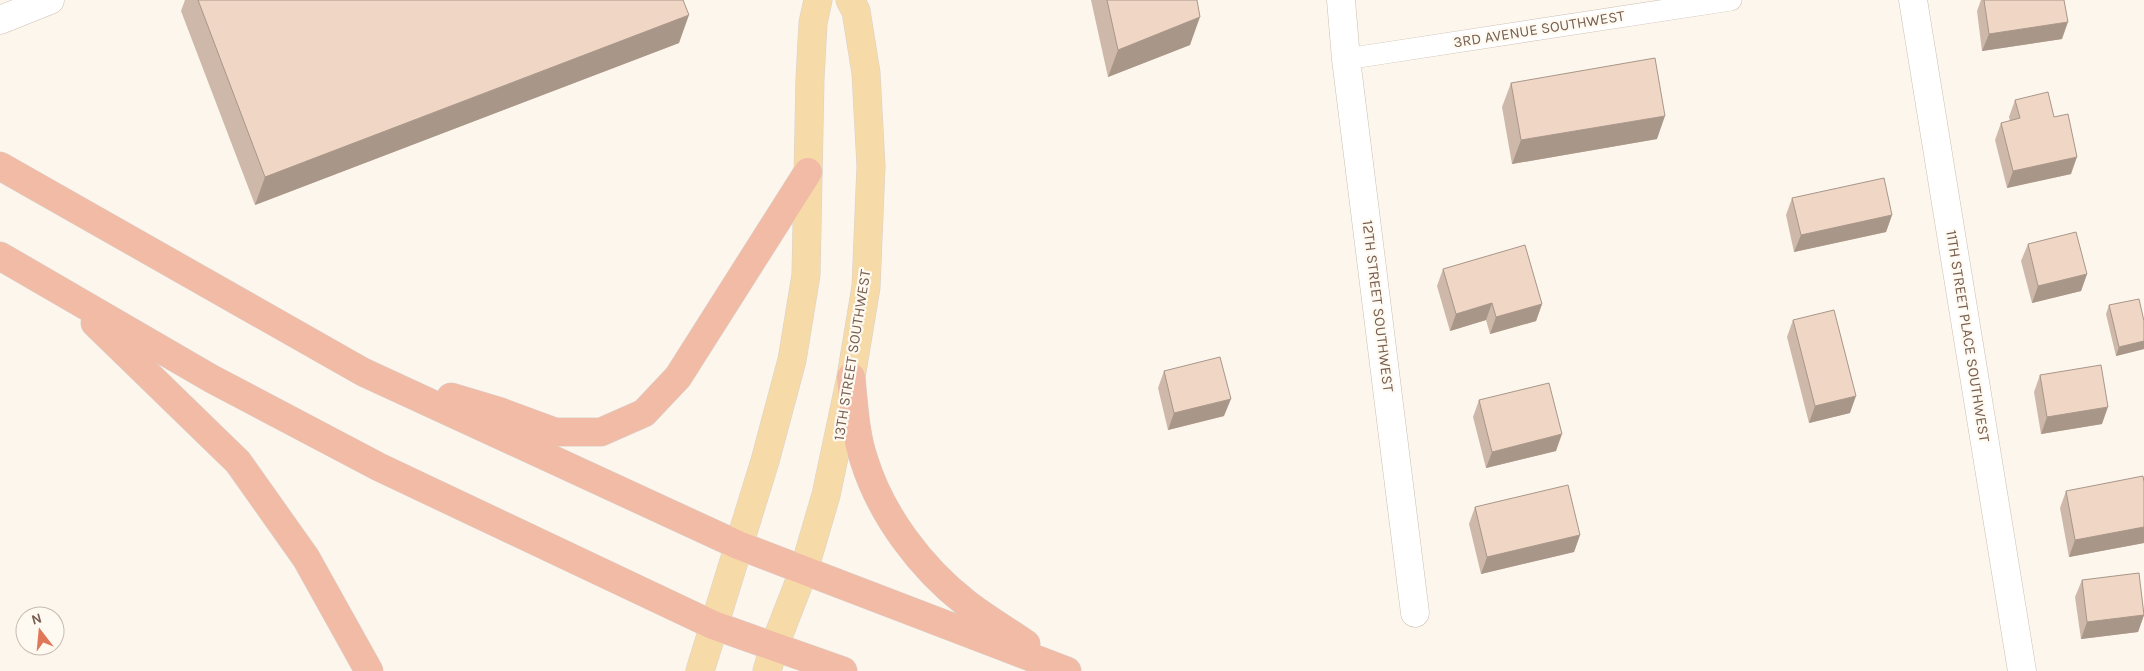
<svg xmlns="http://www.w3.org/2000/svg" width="2144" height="671" viewBox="0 0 2144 671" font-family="Karla,sans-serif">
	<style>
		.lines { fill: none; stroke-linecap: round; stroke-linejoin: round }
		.lane-casing { stroke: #cebeb1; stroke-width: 22 }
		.street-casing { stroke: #cebeb1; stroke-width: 29 }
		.secondary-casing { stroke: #d1bfaf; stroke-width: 29 }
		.primary-casing { stroke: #d9d2ce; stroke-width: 29 }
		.highway-casing { stroke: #d9d2ce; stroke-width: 29 }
		.lane { stroke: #fff; stroke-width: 21 }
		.street { stroke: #fff; stroke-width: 28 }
		.secondary { stroke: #fff; stroke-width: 28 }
		.primary { stroke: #f6daa8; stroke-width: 28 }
		.highway { stroke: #f2bba6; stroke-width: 28 }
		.wall { fill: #ceb8a9 }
		.shaded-wall { fill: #a89689 }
		.building { fill: #f0d6c4; stroke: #a89689 }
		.labels { text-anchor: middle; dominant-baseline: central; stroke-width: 4.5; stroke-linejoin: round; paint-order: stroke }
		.street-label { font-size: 15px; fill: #775e4f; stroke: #fefaf2 }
	</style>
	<rect width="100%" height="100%" fill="#fcf6ec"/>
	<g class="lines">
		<defs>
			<path id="lane" d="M1346,59L1731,0"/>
			<path id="street" d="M1341,0L1346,59L1415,613
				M1913,0L2022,671"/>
			<path id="secondary" d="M0,20L50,0"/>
			<path id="primary" d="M700,671L765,461L792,360L806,275L810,79L813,23L818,0
				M767,671L774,647L804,570L826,495L851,377L866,287L871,166L866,73L856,11L850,0"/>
			<path id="highway" d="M0,166L363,372L738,545L1067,671
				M0,256L212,379L379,467L713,625L843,671
				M95,323L238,462L306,558L369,671
				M851,377C854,405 855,434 864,460C881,515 921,568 966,603C985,618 1006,630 1026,644
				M451,397L501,412L555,432H601L644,413L678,377L808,172"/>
		</defs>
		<use href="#lane" class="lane-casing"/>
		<use href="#street" class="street-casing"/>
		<use href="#secondary" class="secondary-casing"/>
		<use href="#primary" class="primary-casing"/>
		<use href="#highway" class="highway-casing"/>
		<use href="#lane" class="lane"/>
		<use href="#street" class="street"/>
		<use href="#secondary" class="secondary"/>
		<use href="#primary" class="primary"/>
		<use href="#highway" class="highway"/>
	</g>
	<path class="wall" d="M185,0H683L679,43L255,205L181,11Z
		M1091,0H1197L1190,45L1108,77Z
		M1981,0H2064L2062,39L1982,51L1977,11Z
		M1511,83L1657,139L1512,164L1502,107Z
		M2015,100L2054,117L2071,174L2007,188L1995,140L2001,123L2010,121L2009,117Z
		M1792,198L1892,215L1886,232L1794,252L1786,215Z
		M2028,244L2087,274L2081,291L2032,303L2021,261Z
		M1443,269L1542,304L1536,321L1490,334L1486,320L1450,331L1437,286Z
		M2109,305L2144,321V349L2116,356L2106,314Z
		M1793,320L1850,413L1809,423L1787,337Z
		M1164,371L1224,416L1168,430L1158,388Z
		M2040,375L2102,424L2041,434L2034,392Z
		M1479,400L1556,451L1486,468L1473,417Z
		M2066,491L2144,527V543L2069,557L2060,508Z
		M1475,507L1580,535L1574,552L1481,574L1469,524Z
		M2082,580L2144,615L2138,632L2081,639L2075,597Z"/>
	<path class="shaded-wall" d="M689,15L679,43L255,205L265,177Z
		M1200,17L1190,45L1108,77L1118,50Z
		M2068,22L2062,39L1982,51L1989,34Z
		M1665,116L1657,139L1512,164L1521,140Z
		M2077,157L2071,174L2007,188L2013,171Z
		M1892,215L1886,232L1794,252L1801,235Z
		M2087,274L2081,291L2032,303L2038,286Z
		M1492,303L1486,320L1450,331L1456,314Z
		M1542,304L1536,321L1490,334L1496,317Z
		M2144,341V349L2116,356L2119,347Z
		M1856,396L1850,413L1809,423L1815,406Z
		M1231,399L1224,416L1168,430L1174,413Z
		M2108,407L2102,424L2041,434L2047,417Z
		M1562,434L1556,451L1486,468L1492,452Z
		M2144,527V543L2069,557L2075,540Z
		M1580,535L1574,552L1481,574L1487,557Z
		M2144,615L2138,632L2081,639L2087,622Z"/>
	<path class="building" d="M198,0H683L689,15L265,177Z
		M1107,0H1197L1200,17L1118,50Z
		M1984,0H2064L2068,22L1989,34Z
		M1655,58L1665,116L1521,140L1511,83Z
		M2048,92L2054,117L2068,114L2077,157L2013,171L2001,123L2020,118L2015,100Z
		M1884,178L1892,215L1801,235L1792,198Z
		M2076,232L2087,274L2038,286L2028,244Z
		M1525,245L1542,304L1496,317L1492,303L1456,314L1443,269Z
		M2139,299L2144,321V341L2119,347L2109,305Z
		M1834,310L1856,396L1815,406L1793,320Z
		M1220,357L1231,399L1174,413L1164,371Z
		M2101,365L2108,407L2047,417L2040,375Z
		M1549,383L1562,434L1492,452L1479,400Z
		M2143,476L2144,482V527L2075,540L2066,491Z
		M1568,485L1580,535L1487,557L1475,507Z
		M2139,573L2144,615L2087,622L2082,580Z"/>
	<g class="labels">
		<g class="street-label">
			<text transform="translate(1539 29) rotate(-9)">3RD AVENUE SOUTHWEST</text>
			<text transform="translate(1378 306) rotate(83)">12TH STREET SOUTHWEST</text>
			<text transform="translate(1968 336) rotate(81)">11TH STREET PLACE SOUTHWEST</text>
			<text transform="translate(852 355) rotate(-81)">13TH STREET SOUTHWEST</text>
		</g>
	</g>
	<g transform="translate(40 631) rotate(344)"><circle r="24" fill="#fefaf2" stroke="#c8bcb1"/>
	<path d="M0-4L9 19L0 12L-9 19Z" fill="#df7858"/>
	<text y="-8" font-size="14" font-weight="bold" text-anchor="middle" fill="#775e4f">N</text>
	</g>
</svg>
